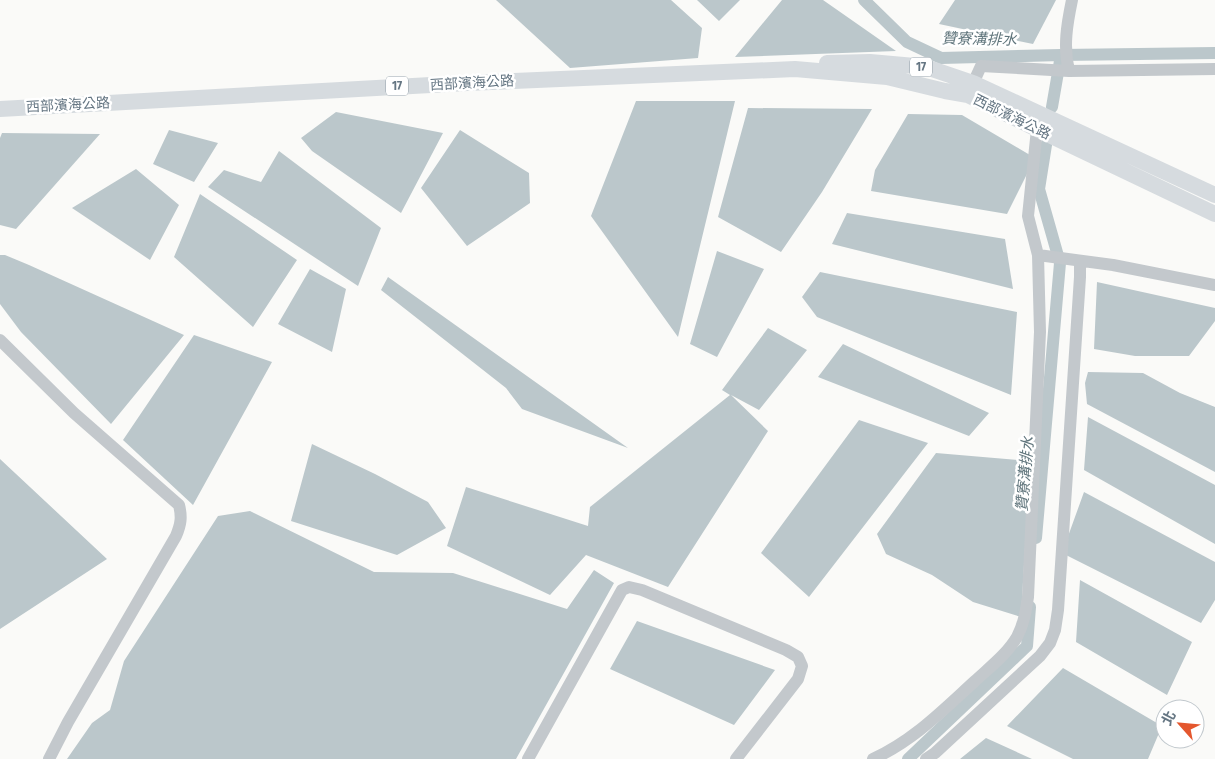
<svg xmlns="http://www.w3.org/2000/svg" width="1215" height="759" viewBox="0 0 1215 759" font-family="'Fira Sans Condensed','Noto Sans TC',sans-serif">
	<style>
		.water { fill: #bbc7cb }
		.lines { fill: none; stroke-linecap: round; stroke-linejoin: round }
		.canal { stroke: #bbc7cb; stroke-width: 12 }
		.minor { stroke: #c3c8cc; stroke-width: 12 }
		.major { stroke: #d6dbdf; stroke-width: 16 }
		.labels { text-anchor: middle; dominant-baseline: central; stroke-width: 5; stroke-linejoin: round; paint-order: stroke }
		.shield { fill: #fff; stroke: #939fa8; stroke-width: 1 }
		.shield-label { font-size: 12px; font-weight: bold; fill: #657683 }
		.street-label { font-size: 14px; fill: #657683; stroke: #fff }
		.water-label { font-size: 15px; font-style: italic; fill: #60757c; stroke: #fff }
	</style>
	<rect width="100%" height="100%" fill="#fafaf8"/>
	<path class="water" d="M496,0H671L702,28L698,58L570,68Z
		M697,0H740L719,21Z
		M782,0H823L896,51L735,57Z
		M955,0H1056L1033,44L939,24Z
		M636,101H735L678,337L591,216Z
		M748,108L872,109L822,192L781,252L718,217Z
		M336,112L443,133L401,213L312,151L301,138Z
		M908,114L962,115L1035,158L1007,214L871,191L875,170Z
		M169,130L218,143L194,182L153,164Z
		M460,130L529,173L530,203L467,246L421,188Z
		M2,133L100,134L16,229L0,225V138Z
		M279,151L381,228L358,286L208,187L224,170L261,182Z
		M136,169L179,205L150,260L72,208Z
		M200,194L297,260L253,327L174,257Z
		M847,213L1005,239L1013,289L832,244Z
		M717,251L764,269L717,357L690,344Z
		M0,255H5L29,265L184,335L111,424L21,332L0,304Z
		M310,269L346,289L332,352L278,324Z
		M820,272L1017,312L1011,395L817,317L802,297Z
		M388,277L628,448L522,409L506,388L381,290Z
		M1097,282L1215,308V321L1189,356H1135L1094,349Z
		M768,328L807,350L759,410L731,395L768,431L668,587L586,555L550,595L447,546L466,487L588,526L590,507L730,395L722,390Z
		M194,335L272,362L193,505L123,440Z
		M843,344L989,413L969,436L818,377Z
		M1088,372L1143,373L1180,393L1215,407V472L1087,404L1085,383Z
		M1088,417L1215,485V544L1084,470Z
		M859,420L928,443L809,597L761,553Z
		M312,444L375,474L428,502L446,528L397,555L291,521Z
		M936,453L1030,461L1021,617L973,602L932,575L886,554L877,534Z
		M0,459L107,559L0,629Z
		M1084,492L1215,562V600L1201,623L1062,553Z
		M250,511L374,572L453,573L567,609L594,570L614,583L516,759H67L92,723L110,710L124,661L218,516Z
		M1080,580L1192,642L1167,695L1076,642Z
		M637,621L775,670L734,725L610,669Z
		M1063,668L1162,726L1148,759H1073L1007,726Z
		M986,738L1032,759H960Z"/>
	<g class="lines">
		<path class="canal" d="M864,0L907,42L941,58L1061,55L1052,107
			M1061,55L1215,53
			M1036,538L1060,263L1039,189L1046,145
			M908,759L1027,646L1030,607"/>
		<path class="minor" d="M1069,71C1063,47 1067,24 1072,0
			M970,90L981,66L1069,71L1215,69
			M1038,255L1113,265L1215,285
			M0,340L74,413L179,505C182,517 181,524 176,536L68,722L49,759
			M528,759L622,590L629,587L642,590L786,650L798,657L802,666L798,679L736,759
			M873,759C914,740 942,711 975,681C990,667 1007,654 1017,637C1024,624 1026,610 1028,597L1040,332L1038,255L1028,216L1037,129
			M926,759L935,753L1040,656L1050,643L1055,630L1058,610L1080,277V261"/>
		<path class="major" d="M827,63L870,62L926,67L973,83L1215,195
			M0,109L467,83L795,69L887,77L945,91L968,95L1037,129L1215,214"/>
	</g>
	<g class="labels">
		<g class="shield">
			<rect x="910" y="57.5" width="22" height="19" rx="4"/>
			<rect x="386" y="76.5" width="22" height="19" rx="4"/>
		</g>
		<g class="shield-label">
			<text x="921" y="67">17</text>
			<text x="397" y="86">17</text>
		</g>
		<g class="street-label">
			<text transform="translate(472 83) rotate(-3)">西部濱海公路</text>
			<text transform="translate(68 105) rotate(-3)">西部濱海公路</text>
			<text transform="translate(1012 117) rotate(26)">西部濱海公路</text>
		</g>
		<g class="water-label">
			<text transform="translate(979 39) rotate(1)">贊寮溝排水</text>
			<text transform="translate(1025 474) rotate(-85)">贊寮溝排水</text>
		</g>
	</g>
	<g transform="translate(1180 724) rotate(297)"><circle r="24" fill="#ffffff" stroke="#c1c8cd"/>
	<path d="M0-4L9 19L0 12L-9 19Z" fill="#e4572e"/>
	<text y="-8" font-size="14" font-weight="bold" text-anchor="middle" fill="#657683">北</text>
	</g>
</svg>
